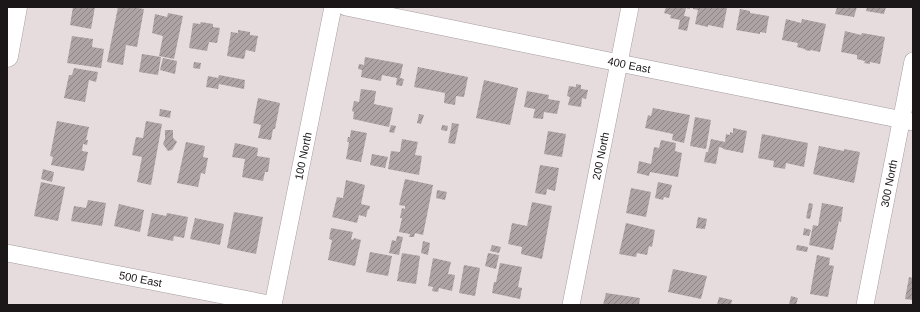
<svg xmlns="http://www.w3.org/2000/svg" width="920" height="312" viewBox="0 0 920 312" font-family="Arial,sans-serif">
	<style>
		.building { fill: url(#building-hatch) }
		.lines { fill: none; stroke-linecap: round; stroke-linejoin: round }
		.minor-casing { stroke: #a69c9e; stroke-width: 18 }
		.secondary-casing { stroke: #a69c9e; stroke-width: 23 }
		.minor { stroke: #fff; stroke-width: 17 }
		.secondary { stroke: #fff; stroke-width: 22 }
		.labels { text-anchor: middle; dominant-baseline: central; stroke-width: 3; stroke-linejoin: round; paint-order: stroke }
		.street-label { font-size: 11px; fill: #1b1718; stroke: #e6dcde }
	</style>
	<defs>
		<pattern id="building-hatch" width="6" height="6" patternUnits="userSpaceOnUse"><rect width="6" height="6" fill="#ada3a5"/><path d="M-1 1l2-2M0 6l6-6M5 7l2-2" fill="none" stroke="#8c8485"/></pattern>
	</defs>
	<rect width="100%" height="100%" fill="#e6dcde"/>
	<path class="building" d="M73,7H95L91,29L70,25Z
		M118,7H132L144,9L137,47L126,45L123,65L107,62Z
		M666,7H690V9L686,8L684,16L690,17L687,31L678,29L680,20L670,18L671,15L664,13Z
		M693,7H719L727,8L723,28L708,25V27L695,24L698,10L693,9Z
		M837,7H857L854,17L835,14Z
		M867,7H886L884,14L866,11Z
		M740,9L750,11V13L769,16L766,33L760,32V34L736,30Z
		M168,13L183,16L174,59L159,56L163,36L152,33L155,14L167,17Z
		M786,19L801,23L802,19L826,24L820,52L811,50L810,51L805,50V49L797,47L798,43L782,40Z
		M201,22L213,24V27L220,28L217,43L209,42L207,51L189,48L193,23L200,24Z
		M238,30L250,32V35L258,36L255,52L246,50L244,59L227,56L231,32L238,33Z
		M845,31L861,35L862,33L885,37L880,64L870,62V64L864,63L865,61L857,59V55L841,52Z
		M72,36L93,39L92,47L104,49L101,68L67,63Z
		M142,54L161,57L158,75L139,72Z
		M365,57L403,64L400,78L404,79L402,86L396,85L397,78L382,75L381,81L361,77L362,70L358,69L359,64L364,65Z
		M163,58L177,61L175,74L160,70Z
		M194,62L201,63L200,69L193,68Z
		M418,67L468,77L464,97L456,96L455,105L444,103L445,93L414,87Z
		M74,68L98,72L96,82L89,80L85,102L64,98L69,75H72Z
		M219,75L245,80L244,89L219,84L218,89L206,87L208,76L218,78Z
		M484,80L518,88L510,125L476,118Z
		M576,84L581,85V89L588,90L586,99L582,98L581,107L568,105L570,97L567,96L569,86L576,87Z
		M361,89L376,91L374,104L393,108L389,127L353,119L354,112L352,111L354,101L359,102Z
		M527,91L549,95L548,99L560,101L557,114L544,112L543,119L533,118L535,109L524,107Z
		M258,98L280,103L275,129H273L271,140L258,138L261,125L253,123Z
		M653,108L690,115L684,143L672,140L673,134L645,128L648,115L651,116Z
		M160,109L171,111L170,118L159,116Z
		M419,114L424,115L421,124L417,123Z
		M695,117L711,120L706,149L690,146Z
		M57,121L89,127L86,140H88L87,145L83,144L82,151L88,152L84,171L51,165L53,157L50,156Z
		M146,121L162,124L151,185L137,182L142,157L132,155L136,137L143,138Z
		M452,123L459,124L455,144L448,143Z
		M391,125L396,126L394,133L389,132Z
		M442,125L448,126L447,131L441,130Z
		M733,128L747,131L743,153L723,149V148L719,147L716,164L704,162L706,152H708L711,139L725,142L726,134L730,135V132L733,133Z
		M165,130H173V138L177,142L172,150L168,151L163,144L165,139Z
		M351,130L367,133L361,162L346,159L349,142H347L348,137H350Z
		M548,131L566,134L562,157L544,154Z
		M762,134L808,143L804,167L786,163L785,169L773,167L774,161L758,158Z
		M402,139L418,142L415,155L422,156L419,175L388,169L391,151L400,152Z
		M661,140L676,143L675,151L682,153L678,177L650,172L649,176L637,173L639,161L651,164L654,147L659,148Z
		M186,142L205,146L203,157L208,158L205,174L201,173L198,187L177,183Z
		M235,143L258,148L257,156L270,158L268,172H265L263,181L242,177L245,159L232,157Z
		M819,146L844,151V149L860,152L854,183L813,174Z
		M372,154L388,157L385,168L370,165Z
		M540,165L559,168L555,191L547,189L546,195L535,193Z
		M43,169L54,172L52,182L41,179Z
		M405,179L433,185L423,235L415,233L414,237H409L410,234L399,232L402,218H400L402,208L405,209V206L399,205Z
		M346,180L365,185L361,204L370,206L369,210L368,209L366,217L359,215L357,223L332,217L337,197L343,198Z
		M41,182L65,187L58,221L34,216Z
		M658,182L672,185L669,198L664,197L663,200L655,198Z
		M631,188L651,192L646,217L626,213Z
		M437,190L447,192L445,200L436,198Z
		M88,200L106,203L102,226L71,221L74,206L86,208Z
		M532,202L552,206L542,259L521,254L522,247L508,244L512,223L527,226Z
		M809,203L813,204L810,219L806,218Z
		M822,203L843,207L841,222L839,221L833,250L809,245L813,225L818,226Z
		M119,204L144,210L140,232L114,226Z
		M234,212L263,217L256,254L227,248Z
		M152,213L166,216L167,213L188,217L184,238L174,236L173,241L147,236Z
		M698,217L707,219L705,229L696,228Z
		M195,218L224,224L220,245L190,239Z
		M626,223L655,230L652,247L649,246L647,255L637,253L636,257L619,254Z
		M331,228L353,232L351,239L353,240L354,238L361,240L355,266L328,260L332,240L329,239Z
		M804,228L811,230L809,236L803,235Z
		M397,236L403,237L399,255L389,253L392,240L396,241Z
		M423,241L430,243L428,255L421,253Z
		M492,245L501,247L499,253L490,251Z
		M797,245L808,247L807,252L796,250Z
		M370,252L392,256L388,276L366,272Z
		M402,253L420,256L416,284L397,281Z
		M488,253L499,255L496,269L485,266Z
		M817,255L830,258L829,265L834,266L828,297L810,294Z
		M433,258L451,262L448,274L455,275L452,291L439,288L438,292L432,291L433,287L428,286Z
		M500,263L522,267L518,287L522,288L520,299L492,293L494,282H496Z
		M464,265L480,268L475,296L459,293Z
		M673,269L707,276L701,299L668,292Z
		M909,277L913,278V300L905,299Z
		M606,293L640,298L639,305H603Z
		M791,296L798,298L796,305H789Z
		M719,297L732,300L731,305H717Z"/>
	<g class="lines">
		<defs>
			<g id="minor">
				<path id="s1" d="M346,7L619,63L913,122"/>
				<path id="s2" d="M7,253L274,305"/>
				<path id="s3" d="M273,305L333,7"/>
				<path id="s4" d="M571,305L630,7"/>
				<path id="s5" d="M865,305L913,61"/>
			</g>
			<path id="secondary" d="M7,56L16,7"/>
		</defs>
		<use href="#minor" class="minor-casing"/>
		<use href="#secondary" class="secondary-casing"/>
		<use href="#minor" class="minor"/>
		<use href="#secondary" class="secondary"/>
	</g>
	<g class="labels">
		<g class="street-label">
			<text stroke="none"><textPath href="#s1" startOffset="289">400 East</textPath></text>
			<text stroke="none"><textPath href="#s3" startOffset="152">100 North</textPath></text>
			<text stroke="none"><textPath href="#s4" startOffset="152">200 North</textPath></text>
			<text stroke="none"><textPath href="#s5" startOffset="124">300 North</textPath></text>
			<text stroke="none"><textPath href="#s2" startOffset="136">500 East</textPath></text>
		</g>
	</g>
	<rect width="920" height="312" fill="none" stroke="#1b1718" stroke-width="16"/>
</svg>
